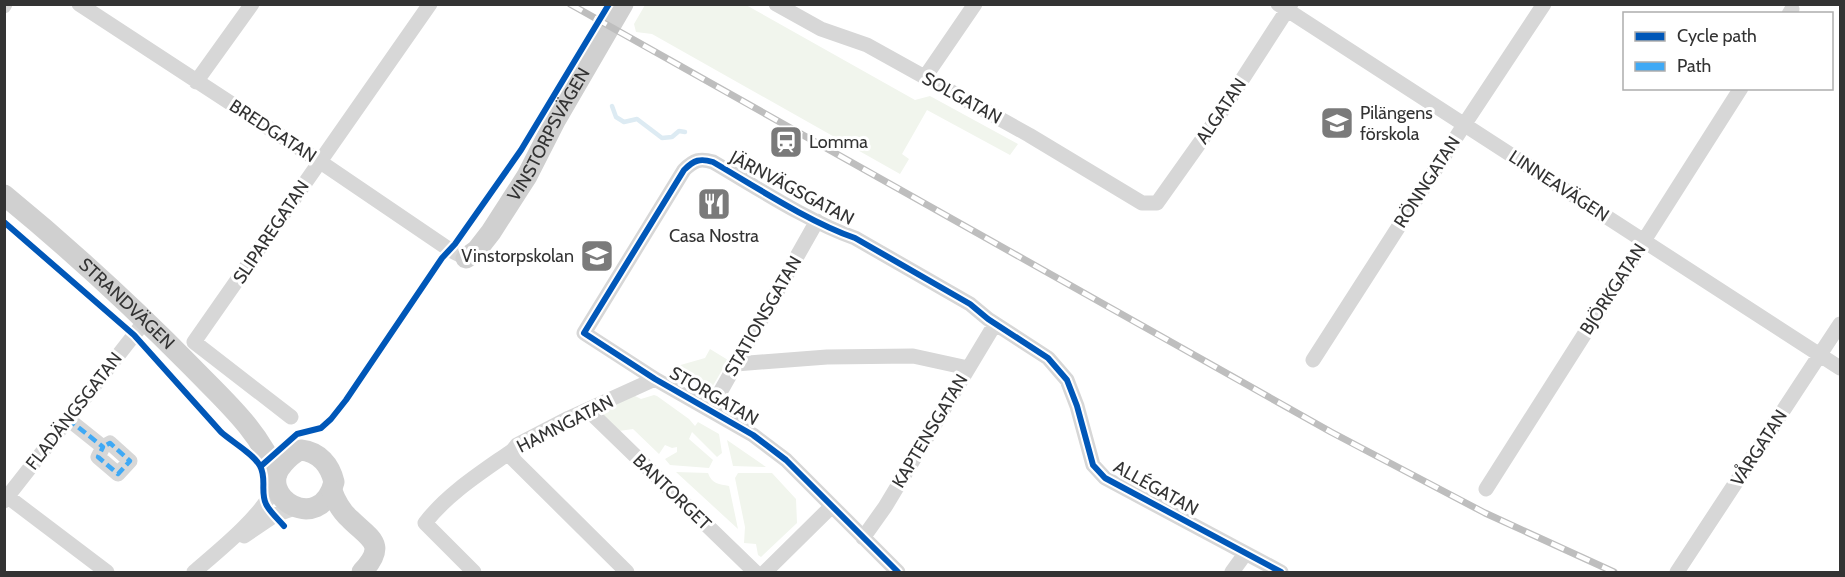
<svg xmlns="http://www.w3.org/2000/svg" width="1845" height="577" viewBox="0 0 1845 577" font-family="Cabin,sans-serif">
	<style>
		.green { fill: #f1f5ed }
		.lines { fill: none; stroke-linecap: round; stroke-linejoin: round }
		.stream { stroke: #ddebf3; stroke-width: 4.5 }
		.street { stroke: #d7d7d7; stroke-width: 15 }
		.secondary { stroke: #d0d0d0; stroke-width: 21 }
		.rail-casing { stroke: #bebebe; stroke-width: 7 }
		.rail { stroke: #fff; stroke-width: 4.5; stroke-dasharray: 14; stroke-linecap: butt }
		.quiet { stroke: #3fa9f5; stroke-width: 4.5; stroke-dasharray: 9 4.5; stroke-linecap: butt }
		.cycleway-casing { stroke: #fff; stroke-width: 10 }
		.cycleway { stroke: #0057b8; stroke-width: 6 }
		.labels { text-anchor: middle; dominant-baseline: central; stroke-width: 6; stroke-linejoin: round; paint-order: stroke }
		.street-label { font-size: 18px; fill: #333; stroke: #fff }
		.poi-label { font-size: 18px; fill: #333; stroke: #fff; text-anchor: start }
	</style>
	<rect width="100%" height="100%" fill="#fff"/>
	<path class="green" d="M645,5H746L915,100L930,96L1018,144L1010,155L927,110L902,154L909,159L900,174L652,34L636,32L634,24Z
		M710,349L728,360L711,389L706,390L670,368L705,358Z
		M633,395L641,399L654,395L657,396L689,419L695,426L698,422L719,434L722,453L717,457L692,432L689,439L713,460L709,468L670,465L665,459L677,452V447L672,448L665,445L659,454L633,429L619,431L601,415L604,409Z
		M727,440L766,467L733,466Z
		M676,472L708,473C712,484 719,484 729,486L738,529Z
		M738,473H772L796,499L797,523L761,557L758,555L756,544L744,543L745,527L735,478Z"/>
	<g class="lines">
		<path class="stream" d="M612,106L616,117L624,122L637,119L662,138L672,137L679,131L685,132"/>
		<path class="street" d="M79,4L319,161L450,250L466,258
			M776,4L821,29L867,45L1029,135L1142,203H1157L1216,120L1291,4
			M1278,4L1840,368
			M4,6L5,4
			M1789,14L1792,9
			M925,77L975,4
			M196,82L252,4
			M1313,360L1464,125L1544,4
			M736,364L827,357L913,356L968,368
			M710,410L817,221
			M589,411L755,572
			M291,417L194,342L430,4
			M68,419L103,447L98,457L118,474L130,461L110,443L103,447
			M513,450V459L627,572
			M1486,489L1741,88
			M8,497L107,572
			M4,501L145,321
			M244,536L275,515L295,508
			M863,538L885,507L995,324
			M194,572C223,547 256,521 276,487
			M474,572L425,523C448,493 482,472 513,450L517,445L569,418L655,379
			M765,572L831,507
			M898,572L786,460L753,435L655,379L584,333L684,170C694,160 700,158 713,162C756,187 809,222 855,238L970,304L988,319L1048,358L1067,380L1077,406L1093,465L1105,478L1281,572
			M1232,572L1245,554
			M1677,572L1840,324"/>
		<g class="secondary">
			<path id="s1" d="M4,195C70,249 133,307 193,368C224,400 261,432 276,475"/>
			<path id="s2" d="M466,258L477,250L491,232L527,176L555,121L623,4"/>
			<path d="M301,450C319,452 330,465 334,482C320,537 254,495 283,464C289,457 293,453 301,450Z"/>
			<path d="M332,491C336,502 341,511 350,519C370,539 388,544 362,572"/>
		</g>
		<defs>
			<path id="rail" d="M570,4L1331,432L1485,513L1614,572"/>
		</defs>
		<use href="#rail" class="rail-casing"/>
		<use href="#rail" class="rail"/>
		<path class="quiet" d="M68,419L103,447L98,457L118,474L130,461L110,443L103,447"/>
		<defs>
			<path id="cycleway" d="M4,222L134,335L221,432C232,442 254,454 260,466C267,478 260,492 266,504C269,511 278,519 284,526
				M261,466L297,434L321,428L331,419L346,400L442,258L455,244L521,150L609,4
				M898,572L786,460L753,435L655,379L584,333L684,170C694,160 700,158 713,162C756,187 809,222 855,238L970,304L988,319L1048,358L1067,380L1077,406L1093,465L1105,478L1281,572"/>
		</defs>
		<use href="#cycleway" class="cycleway-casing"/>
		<use href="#cycleway" class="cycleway"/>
	</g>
	<defs>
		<symbol id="school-square" viewBox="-11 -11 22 22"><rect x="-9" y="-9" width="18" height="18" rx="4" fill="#7a7a7a" stroke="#fff"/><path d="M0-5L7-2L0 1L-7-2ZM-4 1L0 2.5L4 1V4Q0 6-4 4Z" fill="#fff"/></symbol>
		<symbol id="station-square" viewBox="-11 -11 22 22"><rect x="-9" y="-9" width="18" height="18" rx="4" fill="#7a7a7a" stroke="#fff"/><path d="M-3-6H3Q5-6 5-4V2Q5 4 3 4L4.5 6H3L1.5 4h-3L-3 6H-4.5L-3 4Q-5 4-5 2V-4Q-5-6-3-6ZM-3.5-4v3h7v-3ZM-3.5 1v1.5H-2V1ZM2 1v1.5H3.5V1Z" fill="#fff"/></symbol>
		<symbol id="restaurant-square" viewBox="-11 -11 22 22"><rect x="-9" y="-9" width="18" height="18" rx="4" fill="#7a7a7a" stroke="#fff"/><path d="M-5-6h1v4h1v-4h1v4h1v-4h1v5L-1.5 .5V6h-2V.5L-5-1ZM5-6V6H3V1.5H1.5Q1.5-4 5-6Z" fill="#fff"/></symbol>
	</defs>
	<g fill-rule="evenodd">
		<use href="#school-square" x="1318" y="104" width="38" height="38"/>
		<use href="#station-square" x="767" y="123" width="38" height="38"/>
		<use href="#restaurant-square" x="695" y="185" width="38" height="38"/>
		<use href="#school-square" x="578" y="237" width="38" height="38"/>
	</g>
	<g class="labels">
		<g class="street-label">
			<text transform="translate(962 98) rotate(29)">SOLGATAN</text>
			<text transform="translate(1221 111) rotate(-56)">ALGATAN</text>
			<text transform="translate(273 131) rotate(33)">BREDGATAN</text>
			<text stroke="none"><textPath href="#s2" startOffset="150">VINSTORPSVÄGEN</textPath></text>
			<text transform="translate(1427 182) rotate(-57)">RÖNNGATAN</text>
			<text transform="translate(1559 186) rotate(33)">LINNEAVÄGEN</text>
			<text transform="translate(792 188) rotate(28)">JÄRNVÄGSGATAN</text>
			<text transform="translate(271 232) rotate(-56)">SLIPAREGATAN</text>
			<text transform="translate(1613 289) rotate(-57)">BJÖRKGATAN</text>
			<text stroke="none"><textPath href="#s1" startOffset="164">STRANDVÄGEN</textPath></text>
			<text transform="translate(763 316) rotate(-60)">STATIONSGATAN</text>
			<text transform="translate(714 396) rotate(30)">STORGATAN</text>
			<text transform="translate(74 411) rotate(-52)">FLADÄNGSGATAN</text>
			<text transform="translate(565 424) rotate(-27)">HAMNGATAN</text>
			<text transform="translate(930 431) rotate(-59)">KAPTENSGATAN</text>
			<text transform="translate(1759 448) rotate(-57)">VÅRGATAN</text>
			<text transform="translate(1156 488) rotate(29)">ALLÉGATAN</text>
			<text transform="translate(672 492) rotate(44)">BANTORGET</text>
		</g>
		<g class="poi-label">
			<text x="1360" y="113">Pilängens<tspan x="1360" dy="21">förskola</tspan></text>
			<text x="809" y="142">Lomma</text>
			<text x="714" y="236" text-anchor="middle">Casa Nostra</text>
			<text x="574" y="256" text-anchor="end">Vinstorpskolan</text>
		</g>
	</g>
	<rect width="1845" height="577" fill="none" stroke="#333333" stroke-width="12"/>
	<rect x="1623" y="12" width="210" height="78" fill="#ffffff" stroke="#adadad" stroke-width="1.5"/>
	<rect x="1635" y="32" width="30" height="9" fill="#0057b8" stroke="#adadad" stroke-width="1.5"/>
	<text x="1677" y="42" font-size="18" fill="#333333">Cycle path</text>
	<rect x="1635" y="62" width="30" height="9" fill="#3fa9f5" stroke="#adadad" stroke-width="1.5"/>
	<text x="1677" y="72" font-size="18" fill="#333333">Path</text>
</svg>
